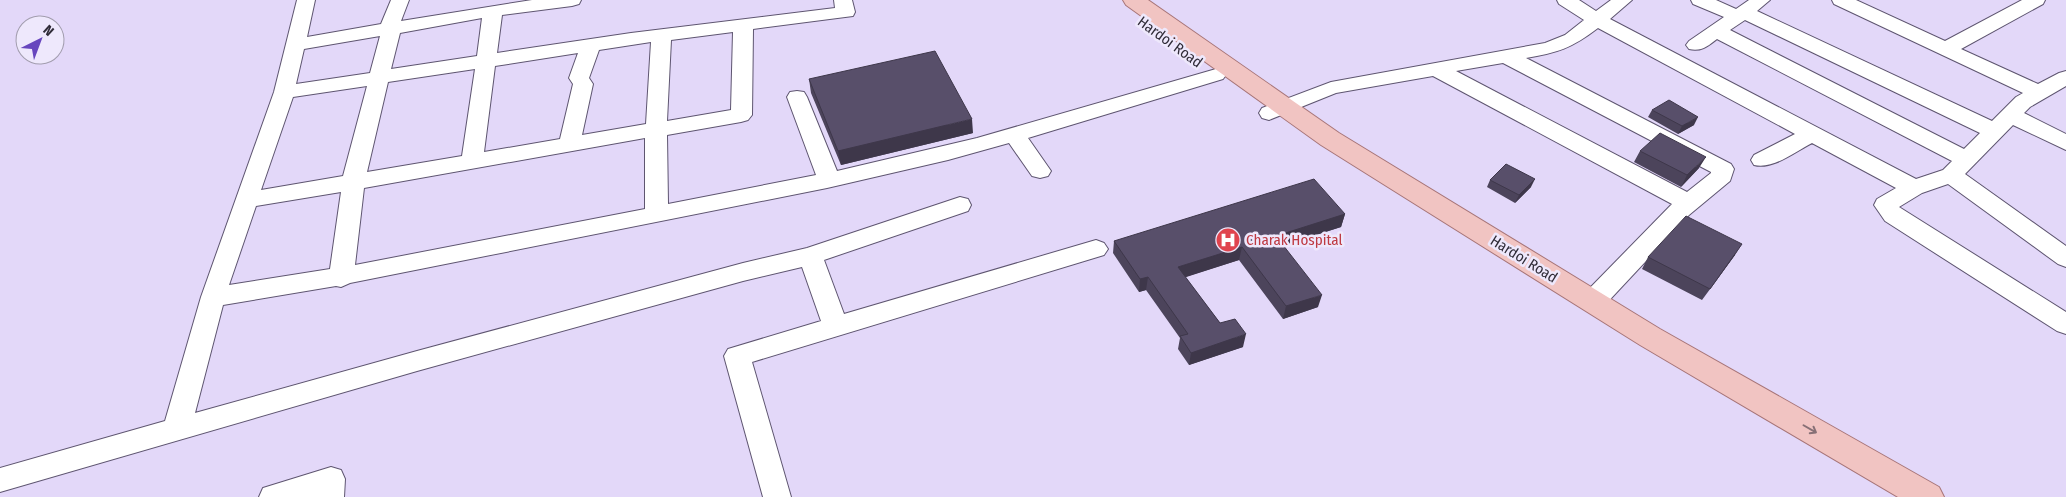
<svg xmlns="http://www.w3.org/2000/svg" width="2066" height="497" viewBox="0 0 2066 497" font-family="'Fira Sans Condensed',sans-serif">
	<style>
		.lines { fill: none; stroke-linecap: round; stroke-linejoin: round }
		.minor-casing { stroke: #5e5570; stroke-width: 2 }
		.primary-casing { stroke: #a77578; stroke-width: 2 }
		.minor { fill: #fff; fill-rule: evenodd }
		.primary { fill: #f1c4c2; fill-rule: evenodd }
		.wall { fill: #4c445b }
		.shaded-wall { fill: #3e374a }
		.building { fill: #584f6a; stroke: #3e374a }
		.oneway { stroke: #877076 }
		.labels { text-anchor: middle; dominant-baseline: central; stroke-width: 5; stroke-linejoin: round; paint-order: stroke }
		.street-label { font-size: 15px; fill: #302c38; stroke: #eee8fc }
		.health-label { font-size: 15px; fill: #be3a42; stroke: #eee8fc; text-anchor: start }
	</style>
	<rect width="100%" height="100%" fill="#e3d8f9"/>
	<g class="lines">
		<defs>
			<path id="minor" d="M297,0H315L307,37L381,24L391,0H409L401,21L532,0H581L579,4L572,6L502,15L497,53L631,33L835,8L834,0H852L855,12L853,16L753,29L752,115L748,120L741,122L667,135L668,204L816,175L787,97L790,92L797,91L804,92L807,97L837,171L977,138L1216,69L1223,71L1226,75L1223,79L1028,138L1051,171L1048,176L1040,178L1032,176L1009,143L948,160L827,188L350,283L341,287L336,286L223,305L195,413L417,351L743,263L807,248L960,197L968,199L971,205L968,211L824,260L844,314L1096,240L1104,243L1108,249L1104,255L752,362L791,497H763L724,356L728,349L821,321L802,267L743,281L417,371L0,492V468L165,421L201,297L274,92ZM482,18L477,56L391,69L400,33ZM733,32L731,110L667,121L671,40ZM380,36L370,73L296,84L304,49ZM651,42L646,124L582,135L593,84L589,78L599,50ZM578,53L569,78L573,84L560,139L484,152L495,66ZM475,69L462,156L367,172L388,82ZM367,86L343,176L261,190L293,97ZM645,138V209L355,265L364,188ZM341,192L330,269L229,285L256,206Z
				M1557,0H1579L1596,11L1611,0H1632L1610,19L1916,179L1943,170L1952,161L1717,39C1708,46 1701,52 1689,49L1686,45L1689,41L1724,17L1693,4L1691,0H1716L1736,9L1749,0H1770L1757,11L1992,121L2016,97L2023,93L1834,4L1832,0H1856L1945,41L2022,0H2045L2043,4L1961,49L2038,84L2059,73L2066,71V86L2030,107L2024,113L2066,134V150L2013,125L1965,174L2066,246V267L2058,264L1948,184L1922,193L1899,207L2066,312V334L2057,331L1885,221L1874,205L1877,199L1896,188L1812,143C1796,151 1773,170 1754,165L1751,160L1754,155L1795,134L1598,28C1572,48 1557,53 1526,58L1731,164L1734,169L1730,181L1689,215L1602,308L1593,310L1584,308L1581,301L1584,294L1672,204L1433,76L1336,93L1269,120L1262,118L1259,113L1262,108L1331,82L1545,43L1565,35L1584,20L1559,4ZM1745,20L1980,133L1964,149L1730,30ZM1503,63L1711,172V173L1687,192L1456,71Z
				M331,467L341,470L345,479L344,497H259L263,488Z"/>
			<path id="primary" d="M1123,0H1148L1339,133L1660,329L1939,487L1944,497H1898L1640,345L1321,145L1126,5Z"/>
		</defs>
		<use href="#minor" class="minor-casing"/>
		<use href="#primary" class="primary-casing"/>
		<use href="#minor" class="minor"/>
		<use href="#primary" class="primary"/>
	</g>
	<path class="wall" d="M809,79L973,133L841,165L811,93Z
		M1652,110L1694,125L1678,134L1648,117Z
		M1640,151L1699,168L1681,187L1634,162Z
		M1490,180L1531,187L1515,203L1487,187Z
		M1345,214L1341,227L1283,245L1318,307L1283,319L1239,260L1185,277L1220,323L1243,347L1189,365L1178,349L1180,338L1146,290L1139,292L1113,253L1114,241Z
		M1735,255L1702,300L1642,269L1648,257Z"/>
	<path class="shaded-wall" d="M1698,117L1694,125L1678,134L1682,126Z
		M972,119L973,133L841,165L838,151Z
		M1706,157L1699,168L1681,187L1687,175Z
		M1535,179L1531,187L1515,203L1519,195Z
		M1345,214L1341,227L1273,249L1276,236Z
		M1742,244L1735,255L1702,300L1710,289Z
		M1242,247L1239,260L1177,280L1178,267Z
		M1148,277L1146,290L1139,292L1140,279Z
		M1322,295L1318,307L1283,319L1286,306Z
		M1246,334L1243,347L1189,365L1191,353Z"/>
	<path class="building" d="M935,51L972,119L838,151L809,79Z
		M1669,100L1698,117L1682,126L1652,110Z
		M1660,133L1706,157L1687,175L1640,151Z
		M1506,164L1535,179L1519,195L1490,180Z
		M1314,179L1345,214L1276,236L1322,295L1286,306L1242,247L1178,267L1220,323L1235,319L1246,334L1191,353L1180,336L1188,334L1148,277L1140,279L1114,241Z
		M1686,216L1742,244L1710,289L1648,257Z"/>
	<defs><path id="oneway-shaft" d="M-6 0H5M1.5-3L5.5 0L1.5 3" fill="none" stroke-width="1.6" stroke-linecap="round" stroke-linejoin="round" transform="scale(1.25)"/></defs>
	<use class="oneway" href="#oneway-shaft" transform="translate(1810 429) rotate(30)"/>
	<defs>
		<symbol id="hospital-disc" viewBox="-11 -11 22 22"><circle r="9.5" fill="#e0444e" stroke="#eee8fc"/><path d="M-5-5h3v3.5h4V-5h3V5h-3V1.5h-4V5h-3Z" fill="#fff"/></symbol>
	</defs>
	<g fill-rule="evenodd">
		<use href="#hospital-disc" x="1214" y="226" width="28" height="28"/>
	</g>
	<g class="labels">
		<g class="street-label">
			<text transform="translate(1170 42) rotate(36)">Hardoi Road</text>
			<text transform="translate(1524 259) rotate(32)">Hardoi Road</text>
		</g>
		<g class="health-label">
			<text x="1246" y="240">Charak Hospital</text>
		</g>
	</g>
	<g transform="translate(40 40) rotate(42)"><circle r="24" fill="#eee8fc" stroke="#a29dae"/>
	<path d="M0-4L9 19L0 12L-9 19Z" fill="#6746be"/>
	<text y="-8" font-size="14" font-weight="bold" text-anchor="middle" fill="#302c38">N</text>
	</g>
</svg>
